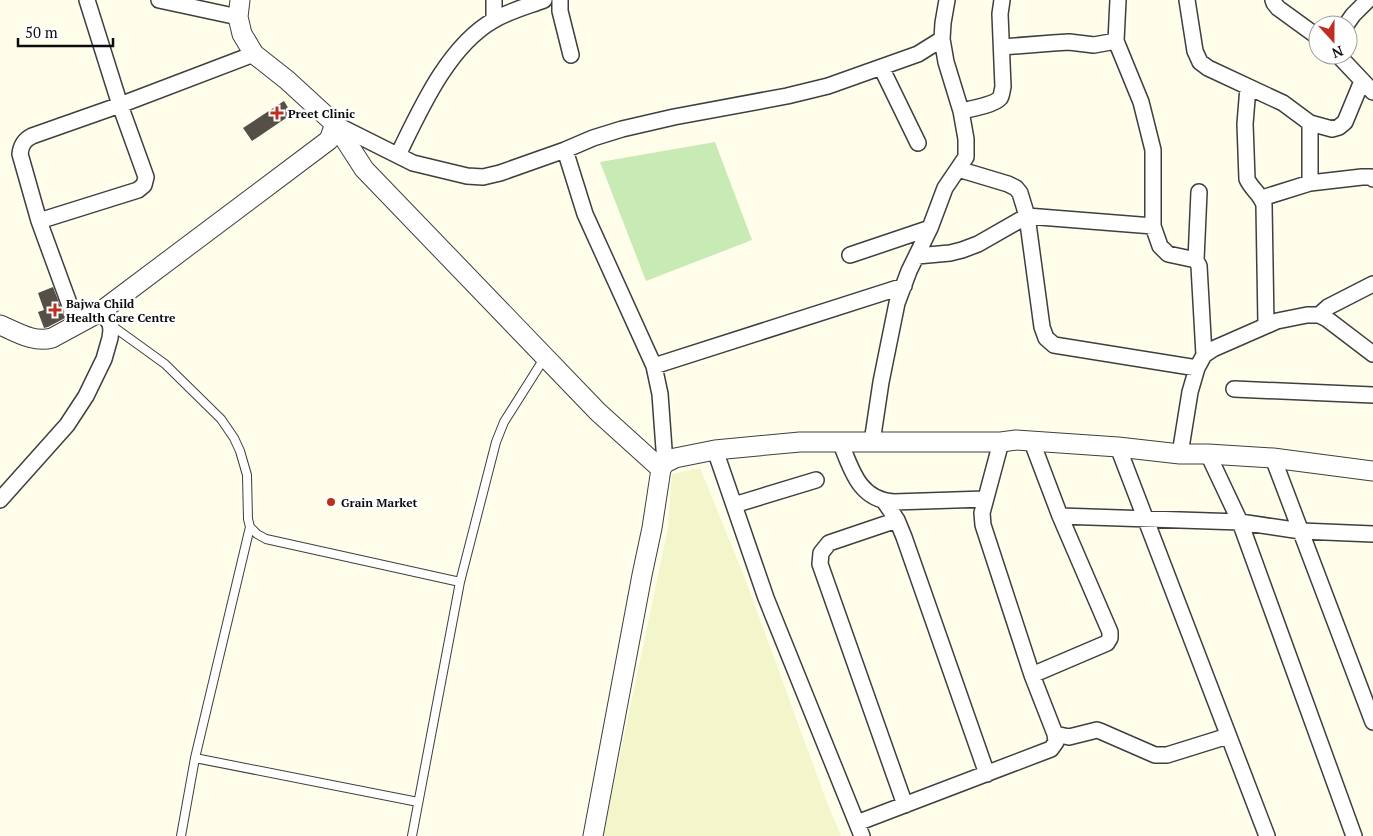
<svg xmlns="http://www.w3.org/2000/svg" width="1373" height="836" viewBox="0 0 1373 836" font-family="'PT Serif',serif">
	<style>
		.farmland { fill: #f3f5ca }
		.green { fill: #c8eab4 }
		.building { fill: #554f48 }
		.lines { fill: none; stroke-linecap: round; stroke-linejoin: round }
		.service-casing { stroke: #3f3f3f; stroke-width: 10 }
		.minor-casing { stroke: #3f3f3f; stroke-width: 18 }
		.tertiary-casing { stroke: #3f3f3f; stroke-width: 21 }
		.service { stroke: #fff; stroke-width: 8 }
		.minor { stroke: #fff; stroke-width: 15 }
		.tertiary { stroke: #fff; stroke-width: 19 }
		.poi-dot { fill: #bf2f21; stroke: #fff; stroke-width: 2 }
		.labels { text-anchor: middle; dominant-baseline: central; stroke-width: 5; stroke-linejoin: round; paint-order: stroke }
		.poi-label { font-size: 12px; font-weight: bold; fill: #0c0c0c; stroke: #fff; text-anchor: start }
	</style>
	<rect width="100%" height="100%" fill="#fffeeb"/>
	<path class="farmland" d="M700,468L744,576L826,800L841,836H603L668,528L672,474Z"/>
	<path class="green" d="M715,142L752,240L646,281L600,162Z"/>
	<path class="building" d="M284,101L292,114L252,141L243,128Z
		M53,287L65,318L48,327L44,328L38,312L44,310L38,293Z"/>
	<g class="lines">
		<defs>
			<path id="service" d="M111,325L165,364L221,419L234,438L240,451L247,475L248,519L250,527L257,534L266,539L460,582
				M195,758L418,802
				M181,836L195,758L250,527
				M412,836L460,582L496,442L504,422L545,357"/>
			<path id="minor" d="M159,0L238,17
				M494,0V20
				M560,0V11L571,55
				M1118,0L1116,41L1141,102L1153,150V226L1160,246L1168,254L1196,260L1199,266L1204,355
				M1187,0L1195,51L1200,62L1208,68L1283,103L1310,123L1332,129L1339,127L1345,122L1362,81
				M1273,0L1274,3L1278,8L1318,37
				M1346,25L1353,15L1368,0
				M1002,47L1053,43L1069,42L1094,45L1116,41
				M1338,55L1373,92
				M881,67L918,143
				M1248,87L1245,124L1247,179C1252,190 1261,194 1264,205L1266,325
				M961,111C970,109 994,105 1000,98C1002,95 1002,90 1003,87L1000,14L1002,0
				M335,124L413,163L467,176L483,177L500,173L565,150L593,138L622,129L674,117L787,96L828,86L918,54L942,39
				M565,150L585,214L654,366L660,394L665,463
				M398,155C420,110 448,46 494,20C509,11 528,6 544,0
				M958,169L1008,184L1016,188L1020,193L1027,216L1042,327L1046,338L1054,345L1197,368
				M1310,183V123
				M1262,198L1310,183L1362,177H1371L1373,179
				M39,221L138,190L144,185L146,177L120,105L87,0
				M850,255L930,228
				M917,256L950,253L962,250L978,244L1027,216L1153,226
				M1196,260L1199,192
				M1319,315L1328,307L1373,284
				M77,325L39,221L20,154C21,145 24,140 32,136L120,105L254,54
				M654,366L904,286
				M1234,389L1373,395
				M840,441C851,469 859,500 894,502L985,499
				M872,442L881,382L897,303L909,271L930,228L945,188L966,157V139L961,111L946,62L942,39L943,23L947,0
				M1032,442L1060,516L1110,632V638L1107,643L1032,675
				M1118,447L1267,836
				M715,450L766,598L862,836
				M1180,454L1190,392L1197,368L1204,355L1213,349L1277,321L1307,315H1319L1327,319L1373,354
				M1208,454L1240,522L1354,836
				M1273,458L1373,722
				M0,500L67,425L86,396L104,359L110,338L111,330L110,323L100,312
				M884,501L897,520L904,537L987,774
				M734,505L816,480
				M1060,516L1240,522L1301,531L1373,534
				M897,520L829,543L821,553L820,564L905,805
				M1055,734L1069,737L1097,730L1100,731L1155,755H1167L1228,736
				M857,823L1051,749L1056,742L1055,734L1032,675L983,525L982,513L1001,442"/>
			<path id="tertiary" d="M240,0L238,17L242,34L254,54L287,80L335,124L364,169L598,412L661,469
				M0,325C17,332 33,343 52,338L100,312L329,140L335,124
				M593,836L642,575L652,528L661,469L665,463L675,458L715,450L800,442H1001L1016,440L1118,447L1180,454H1208L1273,458L1373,471"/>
		</defs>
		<use href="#service" class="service-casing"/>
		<use href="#minor" class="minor-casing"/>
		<use href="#tertiary" class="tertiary-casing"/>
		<use href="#service" class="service"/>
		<use href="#minor" class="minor"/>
		<use href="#tertiary" class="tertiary"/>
	</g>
	<g class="poi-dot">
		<path d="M274.5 105.5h5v5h5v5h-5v5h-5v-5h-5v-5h5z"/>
		<path d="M52.5 302.5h5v5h5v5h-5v5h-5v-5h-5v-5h5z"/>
		<circle cx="331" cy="502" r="5"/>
	</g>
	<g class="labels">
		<g class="poi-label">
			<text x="288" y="113">Preet Clinic</text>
			<text x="66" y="303">Bajwa Child<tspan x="66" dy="14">Health Care Centre</tspan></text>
			<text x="341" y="502">Grain Market</text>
		</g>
	</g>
	<g transform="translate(1333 40) rotate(159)"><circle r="24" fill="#ffffff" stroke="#9e9e9e"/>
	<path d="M0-4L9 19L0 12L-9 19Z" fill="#bf2f21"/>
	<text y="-8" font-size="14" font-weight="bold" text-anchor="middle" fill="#0c0c0c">N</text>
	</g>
	<path d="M18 38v8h95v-8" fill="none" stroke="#0c0c0c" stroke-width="2.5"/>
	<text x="25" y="38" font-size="15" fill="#0c0c0c" stroke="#ffffff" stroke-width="4" paint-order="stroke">50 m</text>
</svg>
